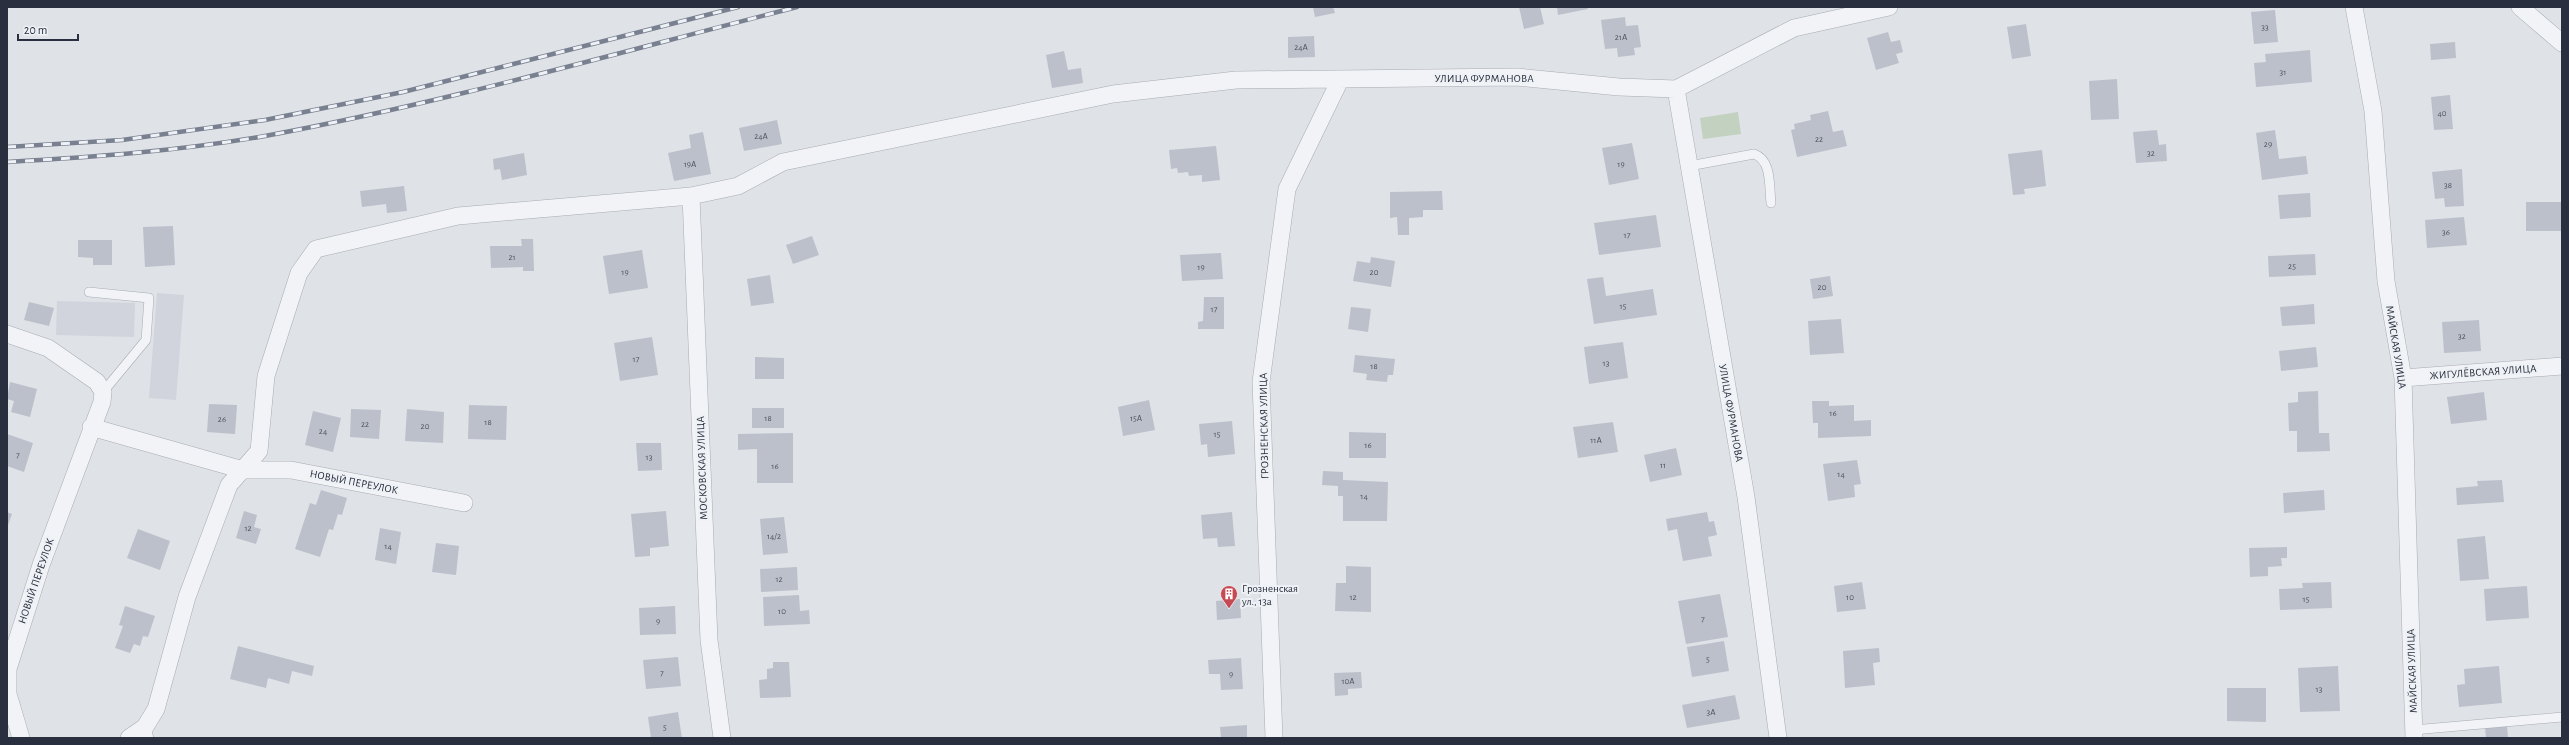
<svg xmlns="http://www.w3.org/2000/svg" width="2569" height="745" viewBox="0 0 2569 745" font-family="'Alegreya Sans',sans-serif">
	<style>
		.built { fill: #d1d4dc }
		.green { fill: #c3d1c1 }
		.building { fill: #bcc0ca }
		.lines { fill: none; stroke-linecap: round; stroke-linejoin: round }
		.lane-casing { stroke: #a8acb4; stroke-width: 10 }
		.street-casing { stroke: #a8acb4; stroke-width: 18 }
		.lane { stroke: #f1f3f6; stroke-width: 9 }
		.street { stroke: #f1f3f6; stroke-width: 17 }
		.rail-casing { stroke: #798090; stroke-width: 4.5 }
		.rail { stroke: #eef1f5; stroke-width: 3; stroke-dasharray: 9; stroke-linecap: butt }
		.labels { text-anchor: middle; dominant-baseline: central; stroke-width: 4; stroke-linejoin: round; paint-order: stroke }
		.number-label { font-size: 9px; fill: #4e5361 }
		.street-label { font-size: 11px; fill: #292f3e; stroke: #eef1f5 }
		.poi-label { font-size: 11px; fill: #292f3e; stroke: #eef1f5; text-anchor: start }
	</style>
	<rect width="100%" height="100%" fill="#dfe2e7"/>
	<path class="built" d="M157,293L184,295L176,400L149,398Z
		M57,301L135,303L134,337L56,335Z"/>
	<path class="green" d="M1738,112L1741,134L1703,139L1700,118Z"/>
	<path class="building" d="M1313,7H1333L1335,13L1315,17Z
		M1519,7H1540L1544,24L1524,29Z
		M1557,7H1587L1588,9L1558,15Z
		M2275,10L2278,42L2254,44L2251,12Z
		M1625,17L1626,26L1638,25L1641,47L1634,48L1635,55L1618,57L1617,48L1605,49L1601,20Z
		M2026,24L2031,56L2012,59L2007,27Z
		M1888,32L1891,42L1900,40L1903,52L1896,54L1899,63L1876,70L1867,38Z
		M1314,36L1315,57L1288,58V37Z
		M2455,42L2456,58L2431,60L2430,44Z
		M2310,50L2312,82L2256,87L2254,63L2266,62L2265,54Z
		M1064,51L1068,70L1081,68L1083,83L1052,88L1046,55Z
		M2117,79L2119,119L2091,120L2089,81Z
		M2450,95L2453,129L2434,130L2431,97Z
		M1828,111L1833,132L1843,130L1847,146L1797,157L1791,130L1795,129L1794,124L1811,120L1810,115Z
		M777,120L782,144L744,151L739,128Z
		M2157,130L2159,145L2166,144L2167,161L2136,163L2133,132Z
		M2275,130L2279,159L2306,156L2308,174L2262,180L2256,133Z
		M703,132L711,174L674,181L668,153L691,148L689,135Z
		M1632,143L1639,179L1609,185L1602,148Z
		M1216,146L1220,180L1202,182V175L1189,176L1188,172L1178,173L1177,168L1171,169L1169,150Z
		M2042,150L2046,186L2024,189L2025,194L2013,195L2008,154Z
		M524,153L527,175L502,180L500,169L494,170L493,159Z
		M2462,169L2464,206L2445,207L2444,198L2435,199L2432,172Z
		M404,186L407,211L387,213L386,204L362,207L360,191Z
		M1442,191L1443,210H1423V217L1409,218V235H1398L1397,217L1390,218V192Z
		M2310,193L2311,217L2280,219L2278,195Z
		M2526,202H2562V231H2526Z
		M1656,215L1661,247L1599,255L1594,223Z
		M2464,217L2467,245L2427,248L2425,220Z
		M173,226L175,265L145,267L143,227Z
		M812,236L819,255L793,264L786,245Z
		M521,239H533L534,271H523V267L491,268L490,246H522Z
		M78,240H112V265H93V258L78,257Z
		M642,250L648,288L609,294L603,256Z
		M1221,253L1223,279L1182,281L1180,255Z
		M2315,254L2316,275L2269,277L2268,256Z
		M1371,257L1395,261L1391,287L1353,281L1357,261L1370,263Z
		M770,275L774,303L751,306L747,279Z
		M1830,276L1833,296L1813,299L1810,279Z
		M1603,277L1606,296L1653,289L1657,315L1594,324L1587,279Z
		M1204,297H1224V329H1198V322L1203,321Z
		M29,302L54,308L49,326L24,320Z
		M2314,304L2315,324L2282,326L2280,307Z
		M1351,307L1371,309L1368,332L1348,329Z
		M1841,319L1844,353L1810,355L1808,321Z
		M2479,320L2481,351L2444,353L2442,322Z
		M652,337L658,375L620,381L614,343Z
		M1623,342L1628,378L1589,384L1584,347Z
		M2316,347L2318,367L2281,371L2279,351Z
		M1355,355L1395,359L1393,375H1388L1387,382L1366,380L1367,374L1353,372Z
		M755,357L784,358V379H755Z
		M10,382L37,389L30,417L11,412L14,401L7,399Z
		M2318,391L2319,433H2329L2330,451L2297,452V431H2289L2288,403L2298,402V392Z
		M2484,392L2487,420L2451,424L2447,397Z
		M1149,400L1155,430L1123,436L1118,407Z
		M1812,401H1829V406L1854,405V421L1871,420V436L1818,438V423H1813Z
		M209,404L237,405L235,434L207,432Z
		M469,405L507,406L506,440L468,439Z
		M752,408H784V428H752Z
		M351,409L381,410L379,439L350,437Z
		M407,409L444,412L443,443L405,441Z
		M313,411L341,418L333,452L305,445Z
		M1232,421L1235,454L1208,457L1207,444L1201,445L1199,424Z
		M1613,422L1618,452L1578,458L1573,427Z
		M1349,432L1386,433V458H1349Z
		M793,433V483H757V449L738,450V434Z
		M7,434L33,443L24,472L7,466Z
		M636,443H661L662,470L638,471Z
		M1676,448L1682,475L1650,482L1644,455Z
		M1857,460L1861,484L1854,485L1855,497L1828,501L1823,464Z
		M1323,471L1343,472V480L1388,482L1387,521H1343V496H1338V486L1322,485Z
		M2502,480L2504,502L2457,505L2456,488L2478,486L2477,481Z
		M321,490L347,498L342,515L338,514L333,530L329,529L320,557L295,549L310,503L316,505Z
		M2324,490L2325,510L2284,513L2283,493Z
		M244,511L257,515L254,527L261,529L256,544L236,538Z
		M666,511L669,546L650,548V556L635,557L631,514Z
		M7,512L12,514L7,528Z
		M1232,512L1235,546L1218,547L1217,538L1203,539L1201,515Z
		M1707,512L1709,522L1714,521L1717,535L1708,537L1712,556L1683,561L1677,529L1668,531L1666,519Z
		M784,517L788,553L763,555L760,519Z
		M380,528L401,532L396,564L375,560Z
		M138,529L170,541L160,570L127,558Z
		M2485,536L2489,579L2460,581L2457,539Z
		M436,543L459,546L456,575L432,572Z
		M2287,547V558H2281L2282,566L2268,567V576L2250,577L2249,548Z
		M1346,566L1371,567V612L1335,611L1336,583H1346Z
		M797,567L798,590L761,592L760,569Z
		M1862,582L1866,609L1837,612L1834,586Z
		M2331,582L2332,608L2280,610L2279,589L2303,588L2302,583Z
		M2527,586L2529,618L2486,621L2484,589Z
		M1720,594L1728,637L1686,644L1678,601Z
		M799,595L800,611L809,610L810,624L764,626L763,597Z
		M1240,599L1241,618L1217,620L1216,601Z
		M125,606L155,616L148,637L143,636L140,646L134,644L130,653L115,648L123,626L119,625Z
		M675,606L676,634L640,635L639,608Z
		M1724,641L1729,671L1692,677L1687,647Z
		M238,646L314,666L312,676L292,671L289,684L268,678L266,688L230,679Z
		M1879,648L1880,662L1873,663L1875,685L1845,688L1843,651Z
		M678,657L681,686L646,689L643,660Z
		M1241,658L1243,689L1221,690L1220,674H1209L1208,660Z
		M773,662H789L791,697L760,698L759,680L767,679V669L773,668Z
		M2338,666L2340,711L2300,712L2298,668Z
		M2499,666L2502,703L2459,707L2457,685L2465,684L2464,669Z
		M1361,672L1362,688L1348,689V695L1335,696L1334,673Z
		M2227,688H2266V722L2227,721Z
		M1735,695L1740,719L1687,728L1682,705Z
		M678,712L682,738H651L648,717Z
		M1247,725V738H1221L1220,727Z
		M2507,726L2508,738H2486L2485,728Z"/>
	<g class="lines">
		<defs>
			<path id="lane" d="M1689,166L1754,154C1772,160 1769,186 1771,203
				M89,292L149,298L146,340L103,392
				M145,727L149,738
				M2413,730L2562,717"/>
			<path id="street" d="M2354,7L2373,111L2386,281L2403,378L2414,738
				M2520,7L2562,43
				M1676,89L1746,497L1778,738
				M691,196L709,640L722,738
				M7,334L48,348L97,382L103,392L102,402L41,565L8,669V694L21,738
				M2403,378L2562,366
				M91,427L243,470H291L464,503
				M129,738L145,727L156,709L187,597L229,485L259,451L266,376L299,273L316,249L458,216L691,196L738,186L783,162L1113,94L1236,80L1517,77L1619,87L1676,89L1794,28L1889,7
				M1274,738L1261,382L1287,189L1340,80"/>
		</defs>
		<use href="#lane" class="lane-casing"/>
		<use href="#street" class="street-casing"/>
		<use href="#lane" class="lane"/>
		<use href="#street" class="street"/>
		<defs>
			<path id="rail" d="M7,147L122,140L265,120L403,92L738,7
				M7,162C94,157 179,151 265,136C444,103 620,52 797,7"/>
		</defs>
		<use href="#rail" class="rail-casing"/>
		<use href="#rail" class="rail"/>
	</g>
	<defs>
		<symbol id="building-pin" viewBox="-11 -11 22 30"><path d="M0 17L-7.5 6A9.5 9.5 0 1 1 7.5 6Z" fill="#c64a53" stroke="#eef1f5"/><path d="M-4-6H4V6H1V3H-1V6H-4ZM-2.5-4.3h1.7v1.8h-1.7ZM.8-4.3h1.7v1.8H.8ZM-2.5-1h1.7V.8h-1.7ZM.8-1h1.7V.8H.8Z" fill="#fff"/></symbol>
	</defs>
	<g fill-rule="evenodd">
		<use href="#building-pin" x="1219" y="584" width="20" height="27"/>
	</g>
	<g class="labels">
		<g class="number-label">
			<text x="2265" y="27">33</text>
			<text x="1621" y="37">21А</text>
			<text x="1301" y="47">24А</text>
			<text x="2283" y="72">31</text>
			<text x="2442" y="113">40</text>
			<text x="761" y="136">24А</text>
			<text x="1819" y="139">22</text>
			<text x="2268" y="144">29</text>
			<text x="2151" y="153">32</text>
			<text x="690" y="164">19А</text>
			<text x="1621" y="164">19</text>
			<text x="2448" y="185">38</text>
			<text x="2446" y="232">36</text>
			<text x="1627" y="235">17</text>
			<text x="512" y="257">21</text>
			<text x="2292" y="266">25</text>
			<text x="1201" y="267">19</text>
			<text x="625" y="272">19</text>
			<text x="1374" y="272">20</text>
			<text x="1822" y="287">20</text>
			<text x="1623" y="306">15</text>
			<text x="1214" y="309">17</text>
			<text x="2462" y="336">32</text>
			<text x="636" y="359">17</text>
			<text x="1606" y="363">13</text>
			<text x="1374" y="366">18</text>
			<text x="1833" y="413">16</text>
			<text x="768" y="418">18</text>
			<text x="1136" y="418">15А</text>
			<text x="222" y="419">26</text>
			<text x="488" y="422">18</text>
			<text x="365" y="424">22</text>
			<text x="425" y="426">20</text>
			<text x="323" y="431">24</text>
			<text x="1217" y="434">15</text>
			<text x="1596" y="440">11А</text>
			<text x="1368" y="445">16</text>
			<text x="18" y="455">7</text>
			<text x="649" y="457">13</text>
			<text x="1663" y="465">11</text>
			<text x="775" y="466">16</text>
			<text x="1841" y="474">14</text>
			<text x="1364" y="496">14</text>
			<text x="248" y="528">12</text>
			<text x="774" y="536">14/2</text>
			<text x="388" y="546">14</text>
			<text x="779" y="579">12</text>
			<text x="1353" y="597">12</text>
			<text x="1850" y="597">10</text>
			<text x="2306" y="599">15</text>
			<text x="782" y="611">10</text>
			<text x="1703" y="619">7</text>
			<text x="658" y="621">9</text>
			<text x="1708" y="659">5</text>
			<text x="662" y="673">7</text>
			<text x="1231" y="674">9</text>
			<text x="1348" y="681">10А</text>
			<text x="2319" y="689">13</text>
			<text x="1711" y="712">3А</text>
			<text x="665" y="727">5</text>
		</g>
		<g class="street-label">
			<text x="1484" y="78">УЛИЦА ФУРМАНОВА</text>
			<text transform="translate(2396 347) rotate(81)">МАЙСКАЯ УЛИЦА</text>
			<text transform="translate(2483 372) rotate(-4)">ЖИГУЛЁВСКАЯ УЛИЦА</text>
			<text transform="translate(1731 413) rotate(80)">УЛИЦА ФУРМАНОВА</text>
			<text transform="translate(1264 426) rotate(-91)">ГРОЗНЕНСКАЯ УЛИЦА</text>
			<text transform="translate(702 468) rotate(-92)">МОСКОВСКАЯ УЛИЦА</text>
			<text transform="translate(354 482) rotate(11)">НОВЫЙ ПЕРЕУЛОК</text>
			<text transform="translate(36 581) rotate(-71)">НОВЫЙ ПЕРЕУЛОК</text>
			<text transform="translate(2412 671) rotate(-92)">МАЙСКАЯ УЛИЦА</text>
		</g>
		<g class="poi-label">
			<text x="1242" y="588">Грозненская<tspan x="1242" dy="13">ул., 13а</tspan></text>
		</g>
	</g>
	<rect width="2569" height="745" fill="none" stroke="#292f3e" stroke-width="16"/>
	<path d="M18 34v6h60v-6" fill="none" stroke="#292f3e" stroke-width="2"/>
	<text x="24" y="34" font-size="12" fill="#292f3e" stroke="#eef1f5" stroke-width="3" paint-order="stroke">20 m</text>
</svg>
